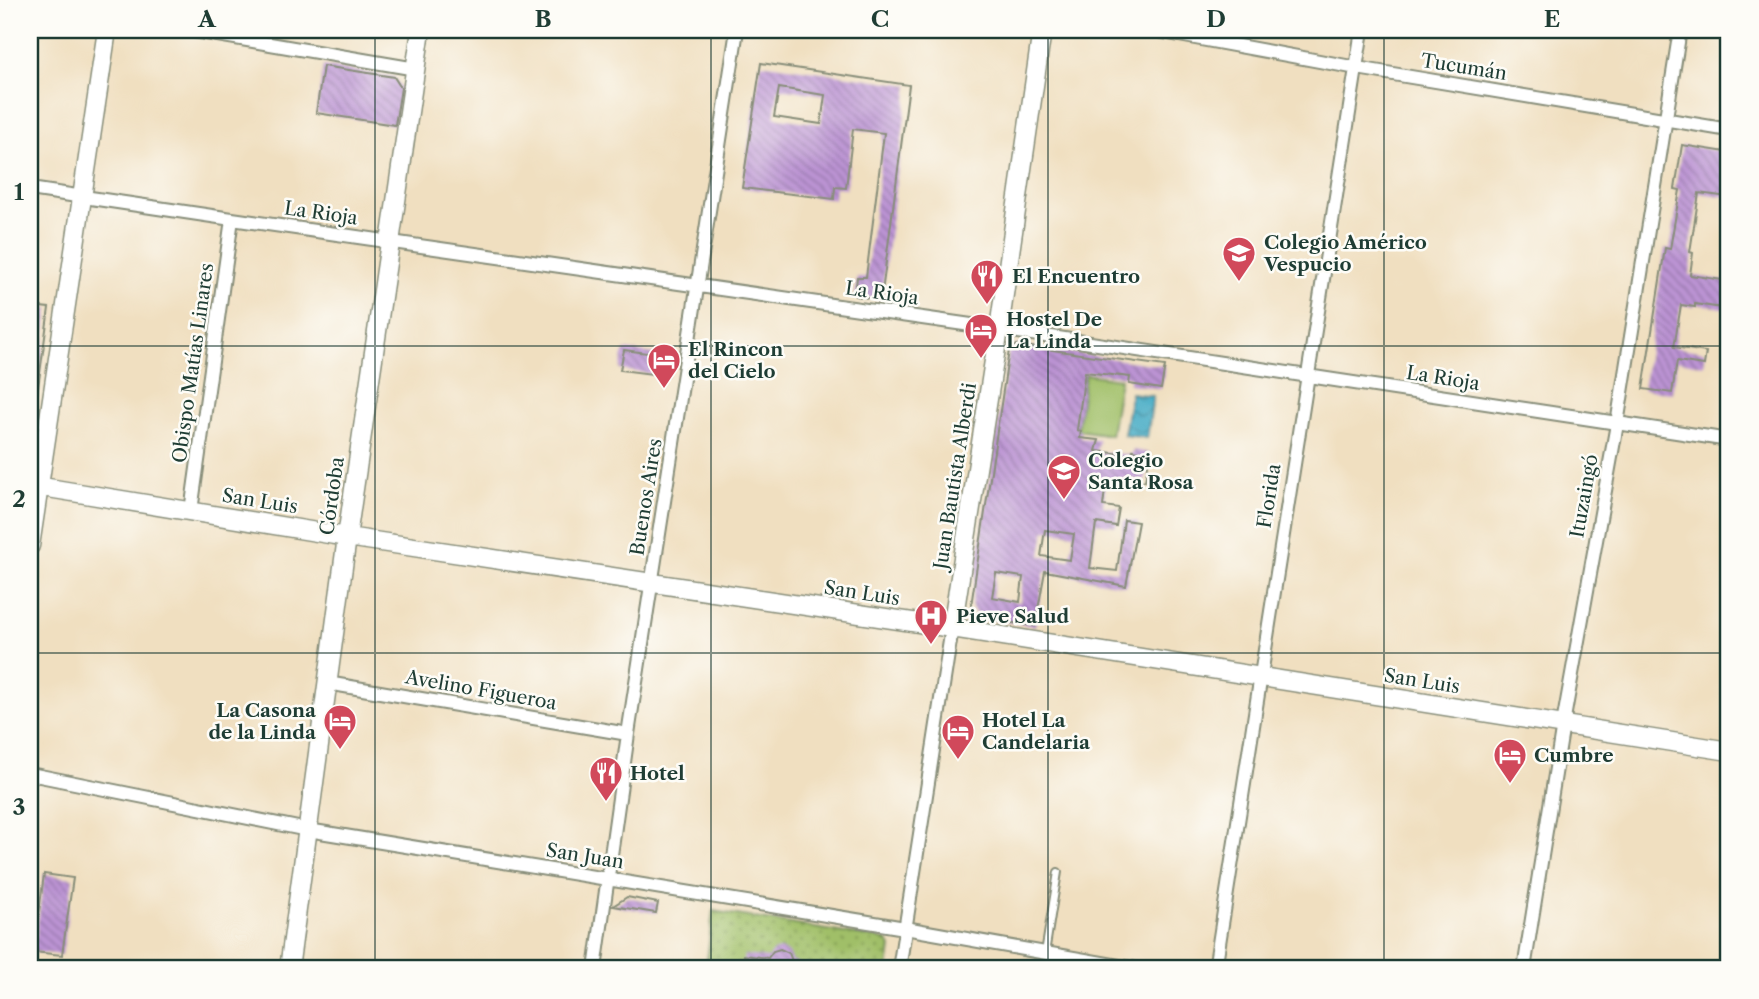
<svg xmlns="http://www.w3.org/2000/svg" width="1759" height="999" viewBox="0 0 1759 999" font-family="'Libre Caslon Text',serif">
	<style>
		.grass { fill: #a0bf68; stroke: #607e4e; stroke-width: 2 }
		.garden { fill: url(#garden-dots); stroke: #607e4e; stroke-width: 2 }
		.water { fill: url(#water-waves); stroke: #32747c; stroke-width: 2 }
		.building { fill: url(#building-back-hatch); fill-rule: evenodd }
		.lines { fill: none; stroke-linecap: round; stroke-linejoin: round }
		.lane-casing { stroke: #888e7a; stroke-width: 10 }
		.street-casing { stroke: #888e7a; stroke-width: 16 }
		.secondary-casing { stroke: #888e7a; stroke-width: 21 }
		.lane { stroke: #fff; stroke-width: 6 }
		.street { stroke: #fff; stroke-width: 12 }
		.secondary { stroke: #fff; stroke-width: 18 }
		.grid { fill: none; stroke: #1f3d34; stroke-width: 2; stroke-opacity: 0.55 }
		.labels { text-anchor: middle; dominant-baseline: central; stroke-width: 5; stroke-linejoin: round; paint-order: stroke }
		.street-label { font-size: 19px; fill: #1f3d34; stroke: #fdfcf7 }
		.poi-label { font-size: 19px; font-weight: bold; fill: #1f3d34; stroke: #fdfcf7; text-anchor: start }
		.neatline { fill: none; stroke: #1f3d34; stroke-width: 2.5 }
		.grid-label { font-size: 23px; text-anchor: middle; font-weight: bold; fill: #1f3d34 }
	</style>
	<defs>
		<pattern id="garden-dots" width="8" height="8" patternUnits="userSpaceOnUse" patternTransform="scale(1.75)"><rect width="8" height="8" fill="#a0bf68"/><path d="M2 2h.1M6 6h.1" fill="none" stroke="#829c56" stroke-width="1.8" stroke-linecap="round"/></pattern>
		<pattern id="water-waves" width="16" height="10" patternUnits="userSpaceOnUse" patternTransform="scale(1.75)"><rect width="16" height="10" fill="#45abc5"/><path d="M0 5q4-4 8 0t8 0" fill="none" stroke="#398ca1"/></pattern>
		<pattern id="building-back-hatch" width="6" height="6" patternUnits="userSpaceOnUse" patternTransform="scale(1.75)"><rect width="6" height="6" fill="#bb93d3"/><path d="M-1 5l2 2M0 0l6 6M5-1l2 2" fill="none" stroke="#9779ac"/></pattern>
	</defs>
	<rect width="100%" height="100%" fill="#fdfcf7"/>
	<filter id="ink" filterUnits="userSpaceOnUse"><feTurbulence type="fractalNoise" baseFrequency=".0143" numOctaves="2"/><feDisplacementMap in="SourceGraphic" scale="14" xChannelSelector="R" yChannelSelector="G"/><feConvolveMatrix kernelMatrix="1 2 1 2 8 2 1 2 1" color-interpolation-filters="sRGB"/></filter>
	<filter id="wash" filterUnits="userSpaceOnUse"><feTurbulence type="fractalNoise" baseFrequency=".00686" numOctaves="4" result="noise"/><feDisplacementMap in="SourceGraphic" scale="28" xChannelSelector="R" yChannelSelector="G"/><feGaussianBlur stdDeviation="1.57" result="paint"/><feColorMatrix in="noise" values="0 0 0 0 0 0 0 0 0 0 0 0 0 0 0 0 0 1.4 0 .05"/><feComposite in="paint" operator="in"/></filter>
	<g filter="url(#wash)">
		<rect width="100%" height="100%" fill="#f0dfc0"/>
		<path class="grass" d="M1085,374L1120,379L1111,435L1077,430Z"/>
		<path class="garden" d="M713,911L887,940L891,947L888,969H706Z"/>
		<path class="water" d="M1131,393L1153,396L1147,438L1124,435Z"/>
		<g id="blocks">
			<path class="building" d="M761,63L909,85L881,300L855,296L857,277H866L884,133L853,129L846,188L835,187L834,199L742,188ZM779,88L825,95L821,124L774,117Z
				M323,66L394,77L401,88L395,125L316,113Z
				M1682,145L1726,152L1725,157H1729V197L1699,193L1690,252L1693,253L1690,275L1729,281V309L1695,304V307L1681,305L1674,347L1706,352L1704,365L1677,361L1672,393L1643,389L1665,248L1670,249L1680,190L1675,189Z
				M30,306L49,308L37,395H30Z
				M1017,345L1165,366L1161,389L1129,384L1130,377L1085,372L1077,430L1081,431L1080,438L1099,440L1096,451L1131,455L1133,450L1150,453L1145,481L1124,478L1123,484L1106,482L1103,506L1119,508L1116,526L1096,523L1090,568L1117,571L1124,520L1138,522L1126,586L1045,571L1035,626L978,618L971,606L1009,350ZM1045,530L1074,534L1070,560L1041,556ZM996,573L1023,577L1020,602L992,597Z
				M624,350L671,356L668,376L620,370Z
				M44,874L73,878L62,955L34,952Z
				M627,897L658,903L656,913L613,906Z
				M780,949L789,953L792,961L797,962V969H742L744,955L768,958L773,951Z"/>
		</g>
	</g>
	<g filter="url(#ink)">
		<use href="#blocks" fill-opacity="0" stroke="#888e7a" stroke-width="2"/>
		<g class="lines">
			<defs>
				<path id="lane" d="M1045,953L1058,872"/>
				<path id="street" d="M188,30L416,69
					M1152,30L1357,68L1729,130
					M30,189L232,219L999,329L1729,440
					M191,511L232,219
					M327,683L628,734
					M30,774L308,830L905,928L1136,969
					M595,969L628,734L737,30
					M899,969L952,628
					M1215,969L1362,30
					M1524,969L1563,724L1617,424L1680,30"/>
				<path id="secondary" d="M30,485L347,537L952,628L1729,751
					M30,546L107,30
					M952,628L999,329L1042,30
					M289,969L347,537L421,30"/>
			</defs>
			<use href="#lane" class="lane-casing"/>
			<use href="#street" class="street-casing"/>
			<use href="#secondary" class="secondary-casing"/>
			<use href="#lane" class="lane"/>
			<use href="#street" class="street"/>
			<use href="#secondary" class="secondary"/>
		</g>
	</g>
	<path class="grid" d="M375,30V969M711,30V969M1048,30V969M1384,30V969M30,346H1729M30,653H1729"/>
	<defs>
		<symbol id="school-pin" viewBox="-11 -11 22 30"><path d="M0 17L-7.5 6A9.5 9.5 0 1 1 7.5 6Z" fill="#d1495b" stroke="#fdfcf7"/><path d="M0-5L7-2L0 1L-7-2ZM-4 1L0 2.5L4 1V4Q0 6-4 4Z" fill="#fff"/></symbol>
		<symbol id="restaurant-pin" viewBox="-11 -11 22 30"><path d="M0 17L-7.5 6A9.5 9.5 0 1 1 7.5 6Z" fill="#d1495b" stroke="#fdfcf7"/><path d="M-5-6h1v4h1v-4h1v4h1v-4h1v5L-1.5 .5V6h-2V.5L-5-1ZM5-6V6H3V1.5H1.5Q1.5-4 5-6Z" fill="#fff"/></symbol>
		<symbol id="hotel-pin" viewBox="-11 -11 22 30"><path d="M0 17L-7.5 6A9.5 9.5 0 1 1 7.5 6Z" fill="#d1495b" stroke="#fdfcf7"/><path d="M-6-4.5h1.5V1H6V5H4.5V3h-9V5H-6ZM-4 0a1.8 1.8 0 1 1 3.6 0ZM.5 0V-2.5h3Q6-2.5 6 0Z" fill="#fff"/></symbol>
		<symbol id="hospital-pin" viewBox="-11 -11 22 30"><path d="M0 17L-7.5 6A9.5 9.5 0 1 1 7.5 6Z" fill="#d1495b" stroke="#fdfcf7"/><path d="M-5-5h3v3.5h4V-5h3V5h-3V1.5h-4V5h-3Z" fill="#fff"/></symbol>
	</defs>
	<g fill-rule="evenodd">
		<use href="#school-pin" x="1220" y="234" width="38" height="52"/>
		<use href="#restaurant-pin" x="968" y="257" width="38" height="52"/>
		<use href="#hotel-pin" x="962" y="311" width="38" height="52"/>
		<use href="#hotel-pin" x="645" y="341" width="38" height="52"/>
		<use href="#school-pin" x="1045" y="452" width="38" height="52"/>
		<use href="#hospital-pin" x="912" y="597" width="38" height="52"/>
		<use href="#hotel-pin" x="321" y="702" width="38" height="52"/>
		<use href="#hotel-pin" x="939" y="712" width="38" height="52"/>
		<use href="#hotel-pin" x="1491" y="736" width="38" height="52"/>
		<use href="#restaurant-pin" x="587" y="754" width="38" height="52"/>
	</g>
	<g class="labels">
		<g class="street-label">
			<text transform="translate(1464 67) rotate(9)">Tucumán</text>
			<text transform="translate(321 213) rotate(8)">La Rioja</text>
			<text transform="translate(882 293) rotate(8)">La Rioja</text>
			<text transform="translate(193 363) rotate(-82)">Obispo Matías Linares</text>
			<text transform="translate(1443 378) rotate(9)">La Rioja</text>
			<text transform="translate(955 476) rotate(-81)">Juan Bautista Alberdi</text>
			<text transform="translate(332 496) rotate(-82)">Córdoba</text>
			<text transform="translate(1269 496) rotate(-81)">Florida</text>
			<text transform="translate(1584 496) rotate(-80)">Ituzaingó</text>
			<text transform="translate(646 497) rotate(-81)">Buenos Aires</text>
			<text transform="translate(260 501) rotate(9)">San Luis</text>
			<text transform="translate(862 593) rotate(9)">San Luis</text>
			<text transform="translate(1422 681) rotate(9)">San Luis</text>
			<text transform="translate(481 690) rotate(10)">Avelino Figueroa</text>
			<text transform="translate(585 856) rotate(9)">San Juan</text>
		</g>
		<g class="poi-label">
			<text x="1264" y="242">Colegio Américo<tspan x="1264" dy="22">Vespucio</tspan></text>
			<text x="1012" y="276">El Encuentro</text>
			<text x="1006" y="319">Hostel De<tspan x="1006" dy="22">La Linda</tspan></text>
			<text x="688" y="349">El Rincon<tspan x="688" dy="22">del Cielo</tspan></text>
			<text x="1088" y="460">Colegio<tspan x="1088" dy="22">Santa Rosa</tspan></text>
			<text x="956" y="616">Pieve Salud</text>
			<text x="316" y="710" text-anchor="end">La Casona<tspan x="316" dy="22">de la Linda</tspan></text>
			<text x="982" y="720">Hotel La<tspan x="982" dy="22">Candelaria</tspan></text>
			<text x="1534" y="755">Cumbre</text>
			<text x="630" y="773">Hotel</text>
		</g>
	</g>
	<rect width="1759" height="999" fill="none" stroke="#fdfcf7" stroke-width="77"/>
	<rect x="38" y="38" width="1682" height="922" class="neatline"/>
	<g class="grid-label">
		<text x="207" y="27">A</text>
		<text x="543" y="27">B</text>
		<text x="880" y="27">C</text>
		<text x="1216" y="27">D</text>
		<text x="1552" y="27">E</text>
		<text x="19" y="200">1</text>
		<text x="19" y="507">2</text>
		<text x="19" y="815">3</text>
	</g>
</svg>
